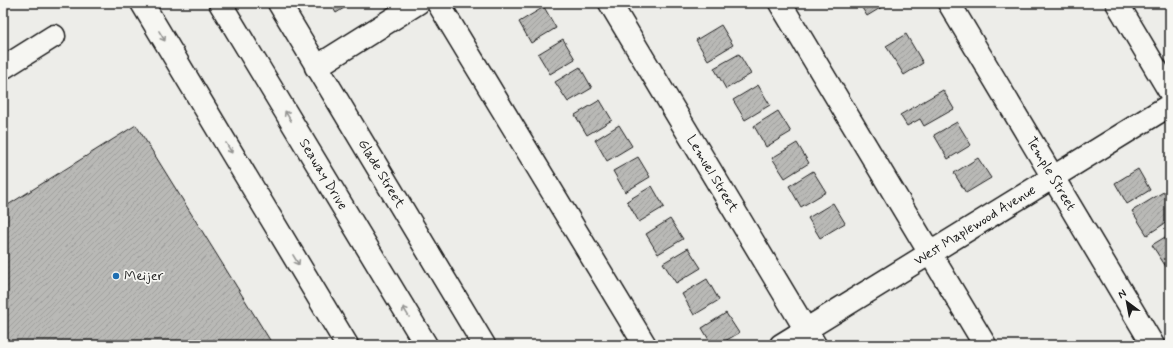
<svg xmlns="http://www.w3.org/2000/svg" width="1173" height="348" viewBox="0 0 1173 348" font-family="Mynerve,sans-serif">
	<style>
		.building { fill: url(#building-hatch); stroke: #1c1c1c }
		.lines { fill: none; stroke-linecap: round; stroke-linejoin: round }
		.minor-casing { stroke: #1c1c1c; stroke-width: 25 }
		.highway-casing { stroke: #1c1c1c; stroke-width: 25 }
		.minor { stroke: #f6f6f2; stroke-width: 22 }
		.highway { stroke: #f6f6f2; stroke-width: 22 }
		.oneway { stroke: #949492 }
		.poi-dot { fill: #1f6fb2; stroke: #f6f6f2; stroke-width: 1.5 }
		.labels { text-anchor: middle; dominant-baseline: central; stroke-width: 3.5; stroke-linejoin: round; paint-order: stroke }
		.street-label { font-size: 14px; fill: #1c1c1c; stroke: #f6f6f2 }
		.poi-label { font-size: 14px; fill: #1c1c1c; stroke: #f6f6f2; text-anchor: start }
	</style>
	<defs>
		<pattern id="building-hatch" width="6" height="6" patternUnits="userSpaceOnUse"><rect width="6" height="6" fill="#b9b9b6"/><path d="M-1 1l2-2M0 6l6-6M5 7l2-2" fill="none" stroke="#9e9e9c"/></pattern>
	</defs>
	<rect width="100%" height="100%" fill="#edede9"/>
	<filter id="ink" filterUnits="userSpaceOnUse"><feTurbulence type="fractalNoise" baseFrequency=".025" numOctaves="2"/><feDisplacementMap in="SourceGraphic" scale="8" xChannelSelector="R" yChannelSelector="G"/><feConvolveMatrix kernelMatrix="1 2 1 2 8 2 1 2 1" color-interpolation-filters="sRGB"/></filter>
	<g filter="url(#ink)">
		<path class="building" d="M330,3H352L336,13Z
			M859,3H887V4L867,16Z
			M544,7L556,28L531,43L519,22Z
			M721,25L733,45L708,60L696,40Z
			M906,34L923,63L904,75L886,46Z
			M563,39L575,59L550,74L538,54Z
			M739,54L751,74L726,89L714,68Z
			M580,67L592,88L568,102L555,82Z
			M758,85L770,105L745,120L733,100Z
			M943,90L954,109L924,126L920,119L907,126L900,115Z
			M600,100L612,120L587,135L575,115Z
			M778,111L791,132L766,147L754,126Z
			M957,122L971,145L948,159L934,135Z
			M136,125L273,345H3V208Z
			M619,125L632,146L607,161L595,140Z
			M797,143L809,163L785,178L772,158Z
			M638,157L650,177L625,192L613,171Z
			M978,158L991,178L966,193L954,173Z
			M1138,169L1150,190L1127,204L1115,183Z
			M813,171L826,192L801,207L789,186Z
			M652,186L664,207L639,222L627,201Z
			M1165,191L1170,200V220L1147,235L1132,211Z
			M833,203L845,223L820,238L808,218Z
			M670,219L683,239L658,254L646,234Z
			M1170,234V273L1152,245Z
			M688,248L701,268L676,283L663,263Z
			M707,279L719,300L694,315L682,294Z
			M726,313L739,333L718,345H712L702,328Z"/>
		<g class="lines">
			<defs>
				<g id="minor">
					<path id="s1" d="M279,3L484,345"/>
					<path d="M438,3L645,345"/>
					<path id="s2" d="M610,3L815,345"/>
					<path d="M780,3L985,345"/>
					<path id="s3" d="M949,3L1153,345"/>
					<path d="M1117,3L1170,92"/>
					<path d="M316,67L418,3"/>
					<path d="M3,68L54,36"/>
					<path id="s4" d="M781,345L1170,105"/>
				</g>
				<g id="highway">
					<path d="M142,3L347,345"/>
					<path id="s5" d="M220,3L426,345"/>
				</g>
			</defs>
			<use href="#minor" class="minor-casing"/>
			<use href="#highway" class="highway-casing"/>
			<use href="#minor" class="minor"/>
			<use href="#highway" class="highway"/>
		</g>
		<defs><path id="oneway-shaft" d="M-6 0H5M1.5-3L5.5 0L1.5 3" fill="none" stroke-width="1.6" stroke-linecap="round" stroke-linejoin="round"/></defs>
		<g class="oneway">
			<use href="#oneway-shaft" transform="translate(162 36) rotate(59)"/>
			<use href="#oneway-shaft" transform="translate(288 116) rotate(-121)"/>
			<use href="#oneway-shaft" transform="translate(229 148) rotate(59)"/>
			<use href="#oneway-shaft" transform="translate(296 260) rotate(59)"/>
			<use href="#oneway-shaft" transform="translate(406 312) rotate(-121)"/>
		</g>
	</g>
	<circle class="poi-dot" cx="116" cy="276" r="4"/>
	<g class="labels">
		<g class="street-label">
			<text stroke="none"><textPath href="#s5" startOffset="200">Seaway Drive</textPath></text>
			<text stroke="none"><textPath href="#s1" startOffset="199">Glade Street</textPath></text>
			<text stroke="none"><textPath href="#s2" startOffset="199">Lemuel Street</textPath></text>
			<text stroke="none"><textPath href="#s3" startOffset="199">Temple Street</textPath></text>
			<text stroke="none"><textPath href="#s4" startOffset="228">West Maplewood Avenue</textPath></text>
		</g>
		<g class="poi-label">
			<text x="124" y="276">Meijer</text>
		</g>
	</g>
	<rect width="1173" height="348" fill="none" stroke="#f6f6f2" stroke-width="16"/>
	<rect x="8" y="8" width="1157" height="332" fill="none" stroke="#1c1c1c" stroke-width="1.5" filter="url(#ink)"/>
	<g transform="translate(1127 302) rotate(328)" stroke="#f6f6f2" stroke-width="3" paint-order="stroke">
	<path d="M0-3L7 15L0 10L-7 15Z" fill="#1c1c1c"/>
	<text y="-6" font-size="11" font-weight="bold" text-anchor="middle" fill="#1c1c1c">N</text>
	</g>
</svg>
